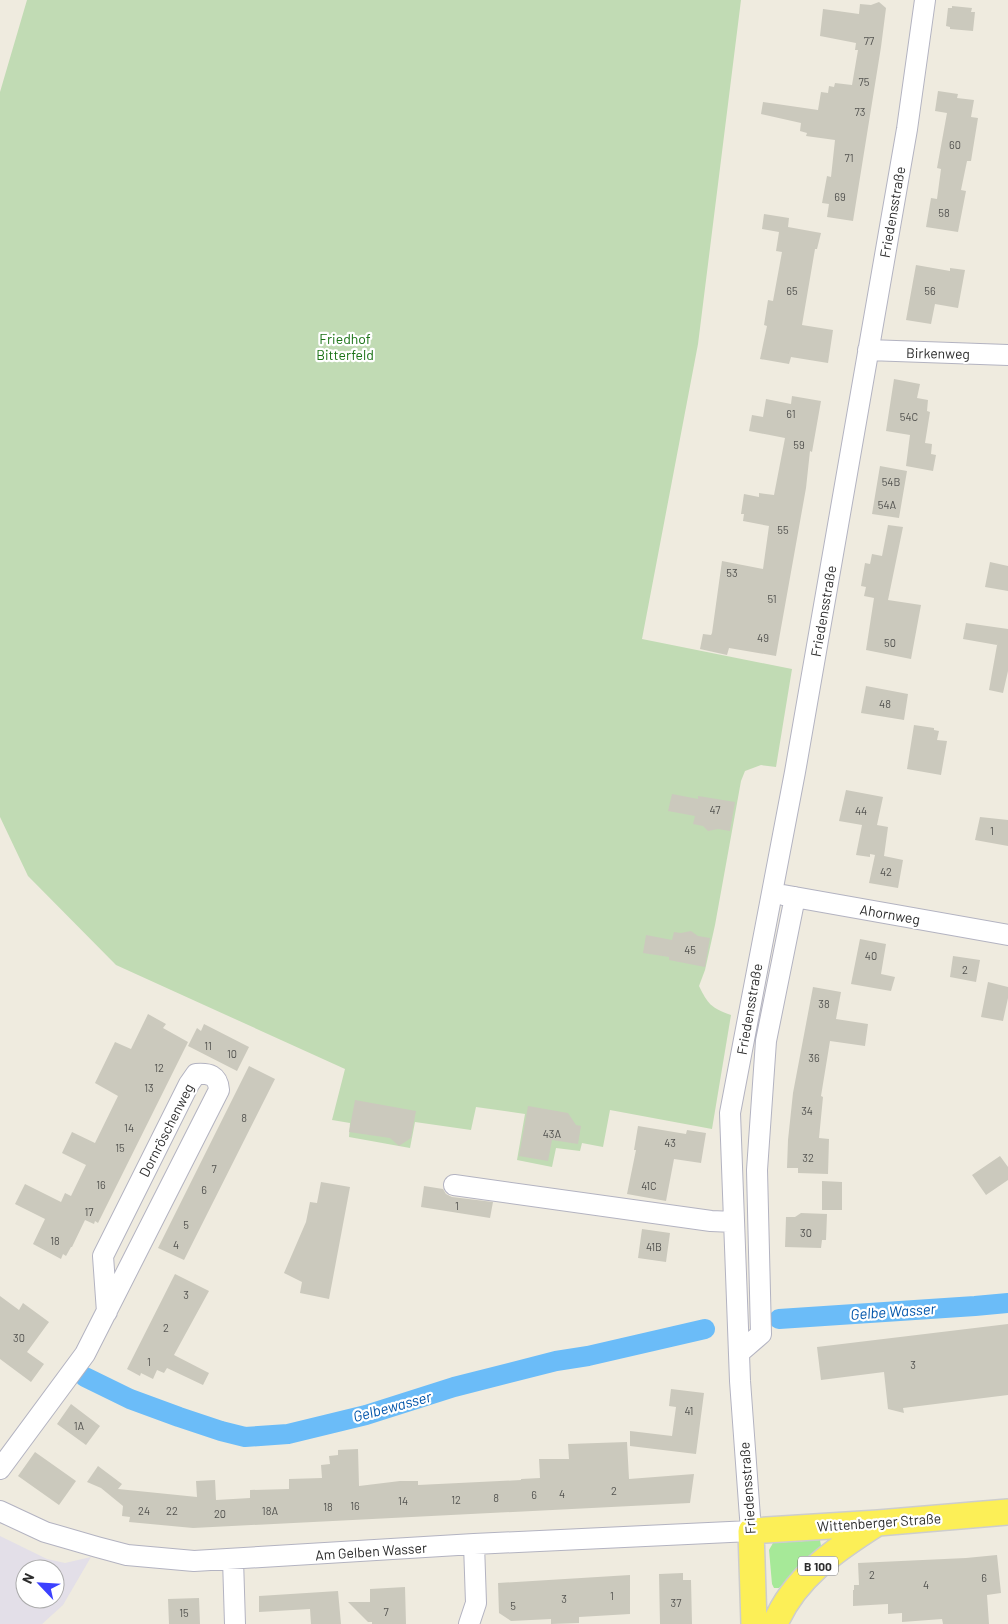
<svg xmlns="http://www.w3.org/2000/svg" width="1008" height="1624" viewBox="0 0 1008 1624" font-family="Barlow,sans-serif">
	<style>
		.industrial { fill: #e3dfe8; fill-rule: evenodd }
		.green { fill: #a6e998 }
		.cemetery { fill: #c1dbb4 }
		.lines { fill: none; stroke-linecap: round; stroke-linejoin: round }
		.canal { stroke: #6bbcf8; stroke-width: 20 }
		.building { fill: #cbc9bd }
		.minor-casing { stroke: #b3b3c1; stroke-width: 22 }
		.major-casing { stroke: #cdcdcd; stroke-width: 28 }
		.minor { stroke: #fff; stroke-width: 20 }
		.major { stroke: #fcef57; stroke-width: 25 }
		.labels { text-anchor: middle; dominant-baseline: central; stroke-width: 4.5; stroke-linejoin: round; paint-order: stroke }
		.number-label { font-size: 11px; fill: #545451 }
		.shield { fill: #fff; stroke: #6c6c6c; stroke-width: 1 }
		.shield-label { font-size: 12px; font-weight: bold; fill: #2d2d2d }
		.street-label { font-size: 14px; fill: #2d2d2d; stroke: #fff }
		.park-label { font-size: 14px; fill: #1a7215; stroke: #fff }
		.water-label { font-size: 15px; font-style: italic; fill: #0356ab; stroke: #fff }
	</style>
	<rect width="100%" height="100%" fill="#efebdf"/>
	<path class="industrial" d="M0,1536L47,1559L65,1563L91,1557L63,1605L42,1624H0ZM25,1569H55V1599H25Z"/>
	<path class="green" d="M820,1540L821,1546L779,1588H774L772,1584L769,1550L773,1543Z"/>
	<path class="cemetery" d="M27,0H741L698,344L642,639L792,669L776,767L761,765L745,771L741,781L715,925L705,970L699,986C708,1004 711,1008 731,1015L712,1129L610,1110L603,1147L582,1143L580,1151L556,1148L552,1167L517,1160L525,1114L476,1107L471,1130L415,1122L410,1148L349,1137L350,1123L332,1120L345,1069L116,965L28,876L0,817V92Z"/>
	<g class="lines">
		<path class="canal" d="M779,1319L975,1306L1008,1303
			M85,1377L130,1399L179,1417L221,1431L245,1437L288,1434L366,1415L454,1387L556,1361L588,1356L705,1329"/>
	</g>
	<path class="building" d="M879,2L886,8L881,47L853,221L827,217L829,204L822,203L827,176L831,177L835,140L806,136L807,133L800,131L801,123L761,114L763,102L818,110L821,92L828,93L829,86L834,87L835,83L852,85L858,50H855L856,43L820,36L823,9L859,14L860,4L871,5Z
		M952,6L972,8L971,12H975L973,31L950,29V27L946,26L948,8H952Z
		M938,91L958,94L957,98L974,100L971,117L978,118L971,161H967L961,190L966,191L958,232L926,227L931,198L937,199L941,169L937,168L947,113L935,111Z
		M764,214L789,218L788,227L821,233L817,249H815L802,325L833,330L828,363L791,357L789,364L760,359L767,326L764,325L768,300L773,301L782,252L776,251L779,232L762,229Z
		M916,265L950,271V268L965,270L958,308L935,304L931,324L906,320Z
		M894,379L920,384L917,398L928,400L927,411L930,412L925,443L932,444L931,454L936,455L933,471L906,466L910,435L886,431Z
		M792,396L821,401L812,452L810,451L806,488L776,656L729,648L727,655L700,649L703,634L711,635L712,633L722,561L763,569L769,526L743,521L744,514H741L744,494L759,497V493L774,495L785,438L749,431L752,415L763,417L766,399L791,404Z
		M880,466L907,471L899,518L872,514Z
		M888,525L903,527L888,600L921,605L911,659L866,650L874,598L864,596L866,587L861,586L865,563L870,564L872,554L882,556Z
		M990,562L1008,566V591L985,587Z
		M966,623L1008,629V671L1003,693L989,690L999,634L997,645L963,639Z
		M866,686L908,694L904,720L861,713Z
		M914,725L934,728V730L939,731L937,740L947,741L941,775L907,769Z
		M846,790L883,797L877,825L888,827L884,856L903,860L898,888L869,883L875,855L870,854V857L856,855L862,825L839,821Z
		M672,794L698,799V796L735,802L730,831L718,829L708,831L703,826L693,824L695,816L668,811Z
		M980,817L1008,820V846L975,840Z
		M691,931L698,936L710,938L705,967L669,960V957L643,953L646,935L672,940L674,932L681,933Z
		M860,939L886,944L881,974L895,977L891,991L851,984Z
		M953,956L980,960L976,982L950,977Z
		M988,982L1008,987V998L1003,1021L981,1017Z
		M813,987L841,992L836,1019L868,1024L865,1046L830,1041L821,1096L823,1097L819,1138L829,1139L828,1174L798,1173V1168H787L788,1140L793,1093Z
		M148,1014L166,1024L163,1028L188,1042L98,1223L95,1221L94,1224L85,1220L72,1247H71L66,1256L63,1254L61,1259L33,1244L45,1219L15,1204L25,1184L61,1202L65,1193L71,1196L86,1165L62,1153L72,1132L95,1143L118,1096L95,1083L115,1042L131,1049Z
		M204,1024L249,1047L237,1071L188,1046L197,1028L201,1031Z
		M249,1066L275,1079L184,1260L158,1248Z
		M355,1100L416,1111L411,1138L399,1146L390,1138L349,1132Z
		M528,1106L568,1113L576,1125L581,1126L578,1144L552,1140L548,1161L519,1156Z
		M638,1126L686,1134L687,1130L706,1133L701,1163L674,1159L666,1201L627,1194L636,1150H634Z
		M1000,1156L1008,1167V1180L986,1195L972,1175Z
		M822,1181L842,1182V1210H822Z
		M321,1182L350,1187L329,1299L300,1293L302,1282L284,1273L306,1222L310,1202L317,1203Z
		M424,1186L443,1189L446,1194L452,1197L493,1202L490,1218L421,1207Z
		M801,1213L827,1214L826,1240H822L821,1248L785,1247L786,1217H795Z
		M642,1229L670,1233L666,1262L638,1258Z
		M175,1274L209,1291L174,1355L209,1373L203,1385L167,1368L164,1373L157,1370L153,1379L141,1373L140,1376L127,1369Z
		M0,1296L19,1310L23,1303L49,1322L27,1352L44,1364L31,1382L0,1359Z
		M1008,1324V1395L903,1408L904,1413L888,1409L884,1372L821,1380L817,1347Z
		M671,1389L704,1393L696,1454L630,1446V1431L672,1436L676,1407L669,1406Z
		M71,1404L100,1426L86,1445L57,1424Z
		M627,1442L629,1479L694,1474L690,1503L193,1528L129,1522L130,1517L122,1516L123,1506L101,1488L87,1482L98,1466L122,1484L118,1489L197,1497L196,1481L215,1480L216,1500L250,1498V1490L289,1489V1479L322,1478L321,1465L330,1464L329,1456L338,1455V1450L358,1449L359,1486L400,1481H418V1485L521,1480V1479L540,1478L539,1459H569L568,1444Z
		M35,1452L76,1481L59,1505L18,1476Z
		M997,1555L1001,1593L987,1595L989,1624H943L942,1619L902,1622V1613L888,1614V1604L853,1606V1590H854V1585H859L858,1563L966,1558Z
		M683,1573V1580H691L692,1624H660L659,1574Z
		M630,1575V1614L579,1617V1623L551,1624V1619L511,1621L499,1613L498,1583Z
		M405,1587L406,1624H372V1622H368L348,1602H370V1589Z
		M338,1591L341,1624H311L310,1609L259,1612V1596Z
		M199,1598L200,1624H169L168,1599Z"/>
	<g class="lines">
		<defs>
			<path id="minor" d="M868,350L1008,355
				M783,895L1008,935
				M454,1185L711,1221L734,1222
				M739,1353L761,1334L757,1170L766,1041L795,897
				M0,1469L85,1354L219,1090C218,1075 209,1073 196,1074L189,1084L103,1256L107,1312
				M0,1511L45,1532L97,1547L127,1555L194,1561L474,1544L751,1531L740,1381L730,1113L795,772L907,129L925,0
				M233,1559L235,1624
				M469,1624L476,1603L474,1544"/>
			<path id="major" d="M754,1624L751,1531L878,1523L1008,1512
				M775,1624C794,1578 835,1550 876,1524"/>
		</defs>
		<use href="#minor" class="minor-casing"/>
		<use href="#major" class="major-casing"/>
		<use href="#minor" class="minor"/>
		<use href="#major" class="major"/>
	</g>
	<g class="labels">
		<g class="number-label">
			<text x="869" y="40">77</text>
			<text x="864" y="81">75</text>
			<text x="860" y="111">73</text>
			<text x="955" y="144">60</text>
			<text x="849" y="157">71</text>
			<text x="840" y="196">69</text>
			<text x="944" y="212">58</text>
			<text x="792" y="290">65</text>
			<text x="930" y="290">56</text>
			<text x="791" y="413">61</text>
			<text x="909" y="416">54C</text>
			<text x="799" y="444">59</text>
			<text x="891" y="481">54B</text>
			<text x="887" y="504">54A</text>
			<text x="783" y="529">55</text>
			<text x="732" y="572">53</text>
			<text x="772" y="598">51</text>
			<text x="763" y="637">49</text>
			<text x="890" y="642">50</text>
			<text x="885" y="703">48</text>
			<text x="715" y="809">47</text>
			<text x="861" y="810">44</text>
			<text x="992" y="830">1</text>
			<text x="886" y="871">42</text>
			<text x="690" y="949">45</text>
			<text x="871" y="955">40</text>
			<text x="965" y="969">2</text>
			<text x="824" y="1003">38</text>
			<text x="208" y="1045">11</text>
			<text x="232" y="1053">10</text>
			<text x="814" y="1057">36</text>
			<text x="159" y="1067">12</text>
			<text x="149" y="1087">13</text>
			<text x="807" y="1110">34</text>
			<text x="244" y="1117">8</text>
			<text x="129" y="1127">14</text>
			<text x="552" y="1133">43A</text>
			<text x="670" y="1142">43</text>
			<text x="120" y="1147">15</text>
			<text x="808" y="1157">32</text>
			<text x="214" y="1168">7</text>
			<text x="101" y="1184">16</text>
			<text x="649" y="1185">41C</text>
			<text x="204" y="1189">6</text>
			<text x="457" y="1205">1</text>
			<text x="89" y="1211">17</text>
			<text x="186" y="1224">5</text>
			<text x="806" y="1232">30</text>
			<text x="55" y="1240">18</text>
			<text x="176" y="1244">4</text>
			<text x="654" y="1246">41B</text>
			<text x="186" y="1294">3</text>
			<text x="166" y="1327">2</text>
			<text x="19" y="1337">30</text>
			<text x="149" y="1361">1</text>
			<text x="913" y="1364">3</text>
			<text x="689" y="1410">41</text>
			<text x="79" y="1425">1A</text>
			<text x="614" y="1490">2</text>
			<text x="562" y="1493">4</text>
			<text x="534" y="1494">6</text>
			<text x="496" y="1497">8</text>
			<text x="456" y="1499">12</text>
			<text x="403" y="1500">14</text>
			<text x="355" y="1505">16</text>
			<text x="328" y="1506">18</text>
			<text x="144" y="1510">24</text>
			<text x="172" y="1510">22</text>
			<text x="270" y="1510">18A</text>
			<text x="220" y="1513">20</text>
			<text x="872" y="1574">2</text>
			<text x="984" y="1577">6</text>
			<text x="926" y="1584">4</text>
			<text x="612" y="1595">1</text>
			<text x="564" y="1598">3</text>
			<text x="676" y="1602">37</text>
			<text x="513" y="1605">5</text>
			<text x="386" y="1611">7</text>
			<text x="184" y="1612">15</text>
		</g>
		<rect class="shield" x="798" y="1556.5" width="40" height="19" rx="4"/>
		<g class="shield-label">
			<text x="818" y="1566">B 100</text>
		</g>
		<g class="street-label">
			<text transform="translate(892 212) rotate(-80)">Friedensstraße</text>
			<text transform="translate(938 353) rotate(1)">Birkenweg</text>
			<text transform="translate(823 611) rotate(-80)">Friedensstraße</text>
			<text transform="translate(890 914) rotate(10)">Ahornweg</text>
			<text transform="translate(749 1009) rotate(-80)">Friedensstraße</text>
			<text transform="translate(166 1130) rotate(-63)">Dornröschenweg</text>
			<text transform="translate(747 1488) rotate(-94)">Friedensstraße</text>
			<text transform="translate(879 1522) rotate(-4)">Wittenberger Straße</text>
			<text transform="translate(371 1551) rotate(-4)">Am Gelben Wasser</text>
		</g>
		<g class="park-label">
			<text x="345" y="338">Friedhof<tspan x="345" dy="16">Bitterfeld</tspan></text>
		</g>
		<g class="water-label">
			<text transform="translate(893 1311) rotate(-4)">Gelbe Wasser</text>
			<text transform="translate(392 1406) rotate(-15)">Gelbewasser</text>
		</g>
	</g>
	<g transform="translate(40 1584) rotate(295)"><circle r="24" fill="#ffffff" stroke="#ababab"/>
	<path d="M0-4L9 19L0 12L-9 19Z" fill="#3c41ff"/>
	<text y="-8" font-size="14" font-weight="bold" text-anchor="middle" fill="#2d2d2d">N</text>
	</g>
</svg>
